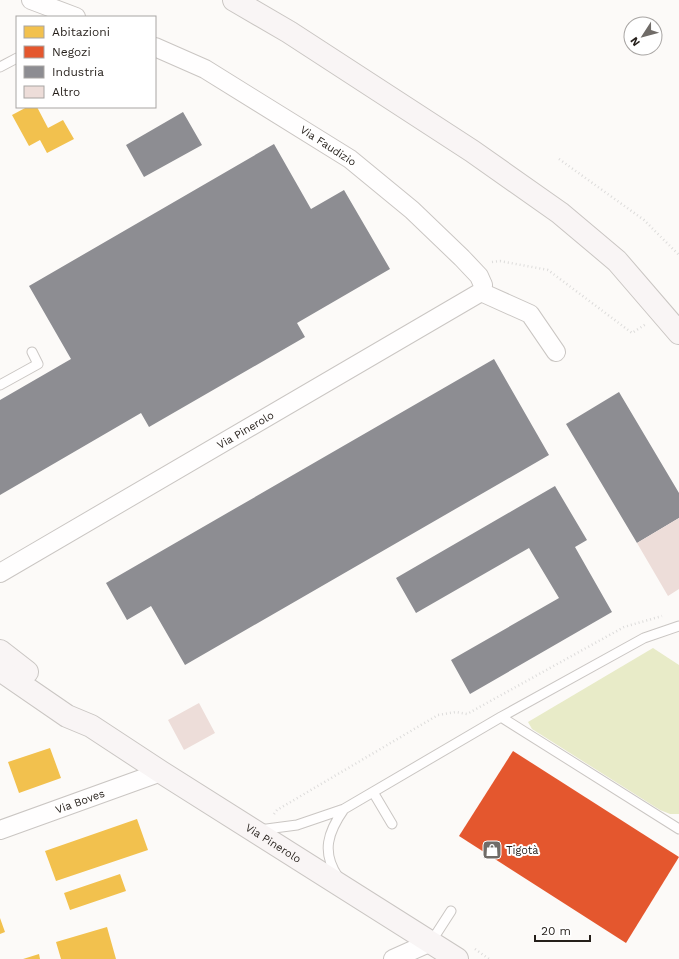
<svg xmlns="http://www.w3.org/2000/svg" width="679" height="959" viewBox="0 0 679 959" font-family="'Work Sans',sans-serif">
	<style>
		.green { fill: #e8ebc8 }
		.homes { fill: #f2c14e }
		.shops { fill: #e4572e }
		.industry { fill: #8d8d92 }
		.building { fill: #edddd9 }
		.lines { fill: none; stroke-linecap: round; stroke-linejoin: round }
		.service-casing { stroke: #cac6c3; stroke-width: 11 }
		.minor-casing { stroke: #cac6c3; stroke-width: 20 }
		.secondary-casing { stroke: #cac6c3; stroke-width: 24 }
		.path { stroke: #dddcdb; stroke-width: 2.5; stroke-dasharray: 1 3; stroke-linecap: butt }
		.service { stroke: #fffefe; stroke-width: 9 }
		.minor { stroke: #fffefe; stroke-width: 18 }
		.secondary { stroke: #f9f5f5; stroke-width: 22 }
		.labels { text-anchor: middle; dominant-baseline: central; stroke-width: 4; stroke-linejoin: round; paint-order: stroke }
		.street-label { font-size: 11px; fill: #251f1a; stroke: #fff }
		.poi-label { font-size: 11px; fill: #251f1a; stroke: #fff; text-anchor: start }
	</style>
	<rect width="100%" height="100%" fill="#fcfaf8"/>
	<path class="green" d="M653,648L679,665V814H670L660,810L532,729L528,722Z"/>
	<path class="homes" d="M27,107H37L48,128L63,120L74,139L47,153L40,140L29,146L12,115Z
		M50,748L61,778L19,793L8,762Z
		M137,819L148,850L56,881L45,851Z
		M120,874L126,891L70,910L64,893Z
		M0,918L5,932L0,934Z
		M107,927L116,959H61L56,942Z
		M39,954L40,959H23Z"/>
	<path class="shops" d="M513,751L679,857L626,943L459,836Z"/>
	<path class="industry" d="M183,112L202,145L144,177L126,145Z
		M274,144L311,209L344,190L390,269L297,323L305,337L149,427L141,413L0,495V400L71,359L29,286Z
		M494,359L549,455L185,665L151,606L127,620L106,583Z
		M619,392L679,493V518L637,543L566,424Z
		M555,486L587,540L575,547L612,612L470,694L451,660L559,598L529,548L416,613L396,578Z"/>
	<path class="building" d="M679,518V589L668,596L637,543Z
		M199,703L215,733L184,750L168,720Z"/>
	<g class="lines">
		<defs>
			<path id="service" d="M0,67L17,58
				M0,385L38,364L32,352
				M501,717L679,829
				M373,792L392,824
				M344,809L501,717L644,638L679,626
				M259,830L297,825L344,809C328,832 321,852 338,877
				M431,942L451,911"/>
			<g id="minor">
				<path d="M31,0L76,17"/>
				<path d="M481,292L530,314L556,352"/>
				<path id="s1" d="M0,573L481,292L483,285L479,276L462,258L412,210L350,159L205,69L155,47"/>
				<path id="s2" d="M0,830L161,772"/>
				<path d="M393,959L431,942"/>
			</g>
			<g id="secondary">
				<path d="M234,0L289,32L472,151L560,213L617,261L679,333"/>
				<path d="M0,651L27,672"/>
				<path id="s3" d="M0,670L67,716L91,726L161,772L457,959"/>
			</g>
		</defs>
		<use href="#service" class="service-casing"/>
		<use href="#minor" class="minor-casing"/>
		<use href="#secondary" class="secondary-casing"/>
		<path class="path" d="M559,159L644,220L679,255
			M492,262L500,261L548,270L632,333L646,324
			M274,814L277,810L438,715L456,712L467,714L624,627L662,616
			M475,949L489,959"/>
		<use href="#service" class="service"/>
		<use href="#minor" class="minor"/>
		<use href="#secondary" class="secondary"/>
	</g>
	<defs>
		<symbol id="shop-square" viewBox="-11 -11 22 22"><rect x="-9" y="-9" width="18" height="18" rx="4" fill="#706c68" stroke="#fff"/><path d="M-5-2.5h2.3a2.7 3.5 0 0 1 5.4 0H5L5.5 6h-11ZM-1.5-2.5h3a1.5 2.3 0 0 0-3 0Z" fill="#fff"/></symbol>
	</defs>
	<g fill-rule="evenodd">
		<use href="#shop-square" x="481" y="839" width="22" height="22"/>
	</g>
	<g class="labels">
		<g class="street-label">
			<text transform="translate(328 146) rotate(33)">Via Faudizio</text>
			<text stroke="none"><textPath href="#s1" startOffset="284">Via Pinerolo</textPath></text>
			<text stroke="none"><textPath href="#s2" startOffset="85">Via Boves</textPath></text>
			<text stroke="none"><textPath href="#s3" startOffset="324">Via Pinerolo</textPath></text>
		</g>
		<g class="poi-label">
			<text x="506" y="850">Tigotà</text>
		</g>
	</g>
	<rect x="16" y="16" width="140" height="92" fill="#ffffff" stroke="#a8a5a3"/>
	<rect x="24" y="26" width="20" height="12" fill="#f2c14e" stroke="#a8a5a3"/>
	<text x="52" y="36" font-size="12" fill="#251f1a">Abitazioni</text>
	<rect x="24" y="46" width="20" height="12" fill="#e4572e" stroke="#a8a5a3"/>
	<text x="52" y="56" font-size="12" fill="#251f1a">Negozi</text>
	<rect x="24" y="66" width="20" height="12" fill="#8d8d92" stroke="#a8a5a3"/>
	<text x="52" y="76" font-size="12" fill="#251f1a">Industria</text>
	<rect x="24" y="86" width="20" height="12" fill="#edddd9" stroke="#a8a5a3"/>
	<text x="52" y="96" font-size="12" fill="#251f1a">Altro</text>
	<g transform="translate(643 36) rotate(234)"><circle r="19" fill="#ffffff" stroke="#a8a5a3"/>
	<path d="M0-3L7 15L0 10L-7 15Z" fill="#706c68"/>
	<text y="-6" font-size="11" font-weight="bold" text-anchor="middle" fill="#251f1a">N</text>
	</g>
	<path d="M535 935v6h55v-6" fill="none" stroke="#251f1a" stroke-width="2"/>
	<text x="541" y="935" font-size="12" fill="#251f1a" stroke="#ffffff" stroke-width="3" paint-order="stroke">20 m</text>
</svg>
